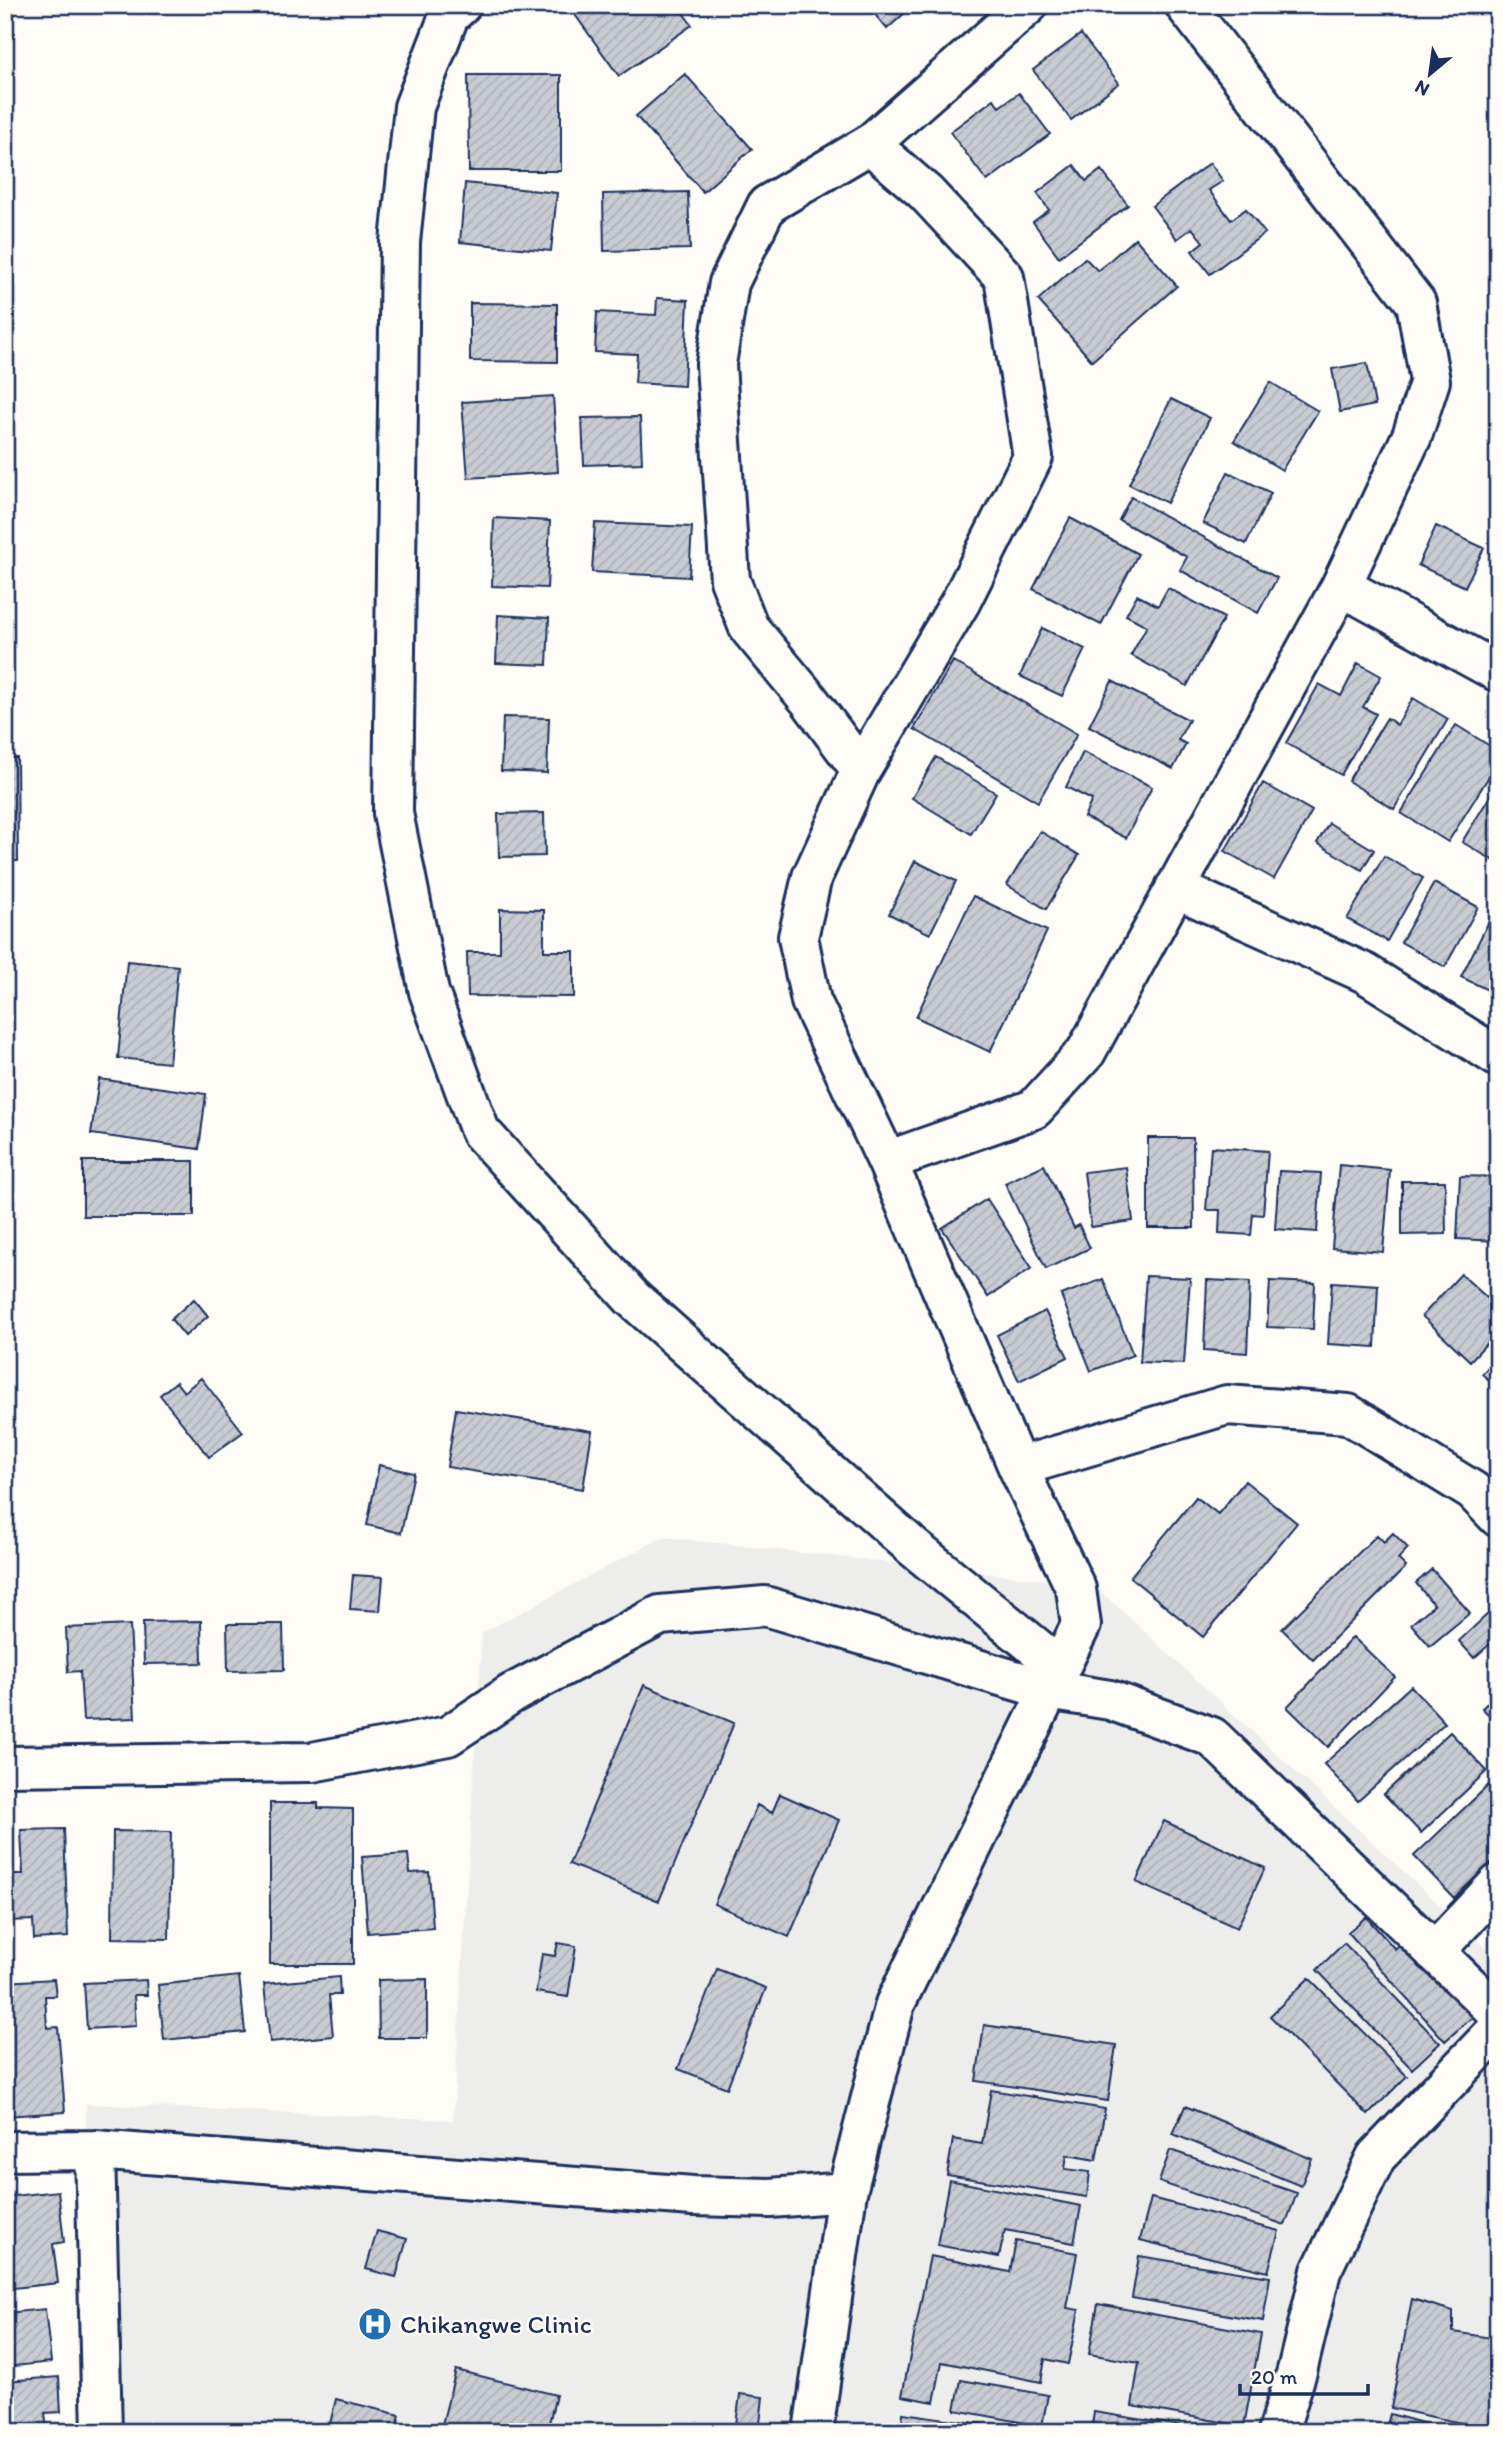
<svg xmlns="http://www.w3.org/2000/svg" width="1503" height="2437" viewBox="0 0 1503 2437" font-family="Itim,sans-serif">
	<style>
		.built { fill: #edeeec }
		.building { fill: url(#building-hatch); stroke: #1b2f5e; stroke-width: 2 }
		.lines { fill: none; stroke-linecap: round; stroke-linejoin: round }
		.street-casing { stroke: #1b2f5e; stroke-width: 44 }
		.street { stroke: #fdfcf7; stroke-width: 38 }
		.labels { text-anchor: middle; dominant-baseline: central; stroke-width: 5; stroke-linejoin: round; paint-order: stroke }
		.poi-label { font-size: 26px; fill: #1b2f5e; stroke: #fdfcf7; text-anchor: start }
	</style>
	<defs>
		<pattern id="building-hatch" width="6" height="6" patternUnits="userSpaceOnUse" patternTransform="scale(1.75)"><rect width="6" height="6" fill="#c9ccd3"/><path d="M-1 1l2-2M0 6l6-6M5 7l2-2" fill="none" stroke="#acb0b8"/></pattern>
	</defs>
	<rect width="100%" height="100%" fill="#fdfcf7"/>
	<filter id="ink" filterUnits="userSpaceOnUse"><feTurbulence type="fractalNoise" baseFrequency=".0143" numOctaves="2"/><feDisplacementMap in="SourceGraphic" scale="14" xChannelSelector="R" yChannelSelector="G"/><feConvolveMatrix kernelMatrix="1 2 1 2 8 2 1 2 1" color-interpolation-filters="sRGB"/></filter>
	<g filter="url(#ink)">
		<path class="built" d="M663,1537L1094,1585L1498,1959V2432H81L86,2104L453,2120L482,1633Z"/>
		<path class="building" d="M568,5H677L692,25L619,76Z
			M867,5H905L908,10L887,29Z
			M1081,34L1119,83L1071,120L1033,70Z
			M685,74L752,149L703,192L636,116Z
			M468,75H561V171H469Z
			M1019,93L1050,134L987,181L950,132L994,99L999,107Z
			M1210,163L1223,181L1209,190L1231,220L1246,209L1265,233L1210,274L1192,251L1203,242L1192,228L1177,239L1152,206Z
			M1074,165L1086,181L1101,170L1128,205L1059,257L1033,222L1049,210L1037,193Z
			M465,183L557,193L551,251L460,242Z
			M688,192L690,249L604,251L603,194Z
			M1135,238L1177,286L1092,361L1038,300L1085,258L1098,271Z
			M657,298L688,300L684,386L635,383L637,354L595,352L597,312L656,315Z
			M470,303L557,304V362L470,361Z
			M1367,363L1375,405L1340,412L1332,369Z
			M1270,382L1318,411L1282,470L1234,441Z
			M553,396L558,472L468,478L462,402Z
			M1171,399L1210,418L1167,503L1129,484Z
			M640,417L642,463L584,465L582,418Z
			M1228,472L1271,493L1246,544L1203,523Z
			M1131,497L1277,578L1258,613L1180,570L1187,557L1119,520Z
			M494,518L550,521L547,588L492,586Z
			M1070,518L1138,554L1101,625L1033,589Z
			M595,523L692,527L689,577L592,572Z
			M1436,526L1484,548L1465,587L1418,565Z
			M1168,588L1224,618L1187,686L1131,655L1147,626L1126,615L1137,595L1158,606Z
			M498,615L549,618L547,665L496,663Z
			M1042,628L1085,649L1062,696L1020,676Z
			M953,661L1077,734L1038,802L914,729Z
			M1358,663L1381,676L1363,707L1376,714L1341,775L1286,743L1319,684L1341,696Z
			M1112,681L1189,720L1178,740L1186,744L1173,769L1089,726Z
			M1413,698L1448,719L1394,809L1348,781L1387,718L1397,725Z
			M503,717L549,718L547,773L501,771Z
			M1456,725L1498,751V762L1448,842L1401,813Z
			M1083,752L1152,787L1126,838L1084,817L1092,800L1066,787Z
			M936,757L996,793L971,834L912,798Z
			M5,758H17L18,861H5Z
			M1263,783L1312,811L1274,879L1225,851Z
			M1498,783V863L1462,842Z
			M544,813L545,856L499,857L498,814Z
			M1329,823L1374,850L1362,870L1317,843Z
			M1040,831L1079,855L1046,909L1007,885Z
			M1384,856L1423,878L1387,941L1347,919Z
			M915,861L956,881L930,934L889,914Z
			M1434,883L1478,907L1445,967L1401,942Z
			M973,896L1047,931L990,1052L916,1017Z
			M500,909L544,910V951H574V997L468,996L467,952H500Z
			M1490,919L1498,923V995L1461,977Z
			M127,961L178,966L169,1063L118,1058Z
			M99,1079L206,1094L199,1149L91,1134Z
			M1148,1138H1193L1194,1228H1148Z
			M1211,1147L1268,1151L1263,1215L1253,1214L1251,1235L1219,1233L1220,1210H1206Z
			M83,1161H194V1216H83Z
			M1044,1165L1074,1228L1079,1225L1090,1248L1046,1269L1005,1183Z
			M1339,1165L1390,1170L1383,1252L1332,1248Z
			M1126,1167L1133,1221L1091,1227L1084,1172Z
			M1279,1171L1321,1173L1317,1232L1275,1229Z
			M1460,1176L1498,1177V1241L1457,1239Z
			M1402,1181H1445L1446,1234L1402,1235Z
			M987,1199L1032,1268L988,1297L942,1228Z
			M1461,1274L1498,1308V1331L1470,1361L1422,1316Z
			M1146,1276L1190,1278L1184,1364L1140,1362Z
			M1103,1279L1133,1355L1091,1371L1061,1295Z
			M1207,1280L1250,1282L1247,1353L1204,1350Z
			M1270,1281L1315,1283L1313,1329L1267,1327Z
			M1332,1282L1378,1285L1375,1347L1328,1344Z
			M194,1299L208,1316L185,1336L171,1319Z
			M1045,1311L1068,1357L1019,1381L997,1335Z
			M1498,1356V1388L1482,1374Z
			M201,1378L243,1432L209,1457L160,1395L176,1382L184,1392Z
			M456,1409L592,1431L583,1489L447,1467Z
			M379,1465L414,1473L401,1533L367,1525Z
			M1245,1481L1297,1523L1203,1637L1130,1577L1196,1497L1218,1514Z
			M1393,1533L1408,1548L1398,1559L1406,1567L1313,1660L1282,1629L1377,1535L1384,1542Z
			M1432,1569L1470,1613L1430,1646L1411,1624L1434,1605L1416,1583Z
			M353,1575L383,1577L380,1611L350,1609Z
			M1490,1612L1498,1621V1652L1490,1644L1474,1658L1459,1641Z
			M201,1621L202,1663L144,1664L143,1622Z
			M227,1624H283L284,1670L228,1671Z
			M130,1625L135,1718L83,1720L80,1671L68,1672L66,1628Z
			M1353,1637L1395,1677L1328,1747L1287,1707Z
			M644,1685L734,1723L659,1901L569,1864Z
			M1411,1686L1445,1723L1358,1801L1324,1764Z
			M1498,1693V1724L1482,1708Z
			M1450,1732L1487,1771L1421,1833L1384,1794Z
			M1494,1780L1498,1784V1856L1454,1898L1414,1856Z
			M780,1794L839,1820L789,1937L714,1904L757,1805L772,1813Z
			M270,1803H318V1808L353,1809V1964H270Z
			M1164,1821L1265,1868L1237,1928L1136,1882Z
			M64,1829L68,1937L34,1939L33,1920L5,1921V1874H23L21,1830Z
			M113,1831L171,1832L169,1939L112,1938Z
			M408,1854L410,1873L429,1872L433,1928L368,1933L362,1857Z
			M1366,1917L1395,1949L1407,1939L1475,2015L1445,2041L1348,1932Z
			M558,1943L576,1946L568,1997L536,1992L542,1954L555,1956Z
			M1344,1943L1440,2043L1412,2069L1317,1970Z
			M717,1969L766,1988L727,2088L678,2069Z
			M239,1976L245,2032L164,2040L158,1985Z
			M339,1977L340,1995H329L333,2036L270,2042L264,1984Z
			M1309,1978L1407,2076L1368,2115L1270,2016Z
			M54,1979L56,1996H45L47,2028L58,2027L65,2112L5,2116V1982Z
			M427,1979V2038H379L378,1980Z
			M146,1980L147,1995H134L136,2026L87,2029L84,1983Z
			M984,2025L1116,2045L1108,2101L976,2081Z
			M991,2090L1105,2109L1096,2160L1067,2155L1065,2169L1090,2172L1087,2197L947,2175L953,2139L982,2144Z
			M1185,2106L1312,2159L1301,2186L1173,2134Z
			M1170,2150L1297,2193L1285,2225L1159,2182Z
			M949,2180L1081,2206L1074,2243L1005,2230L999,2257L937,2245Z
			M58,2191L64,2242L53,2244L58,2283L5,2289V2197Z
			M1151,2198L1279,2231L1268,2272L1140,2240Z
			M377,2231L407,2239L396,2277L366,2269Z
			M1016,2241L1077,2253L1067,2308L1079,2310L1068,2364L1045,2359L1041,2382L942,2362L934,2402L902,2396L930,2256L1010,2272Z
			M1139,2256L1270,2277L1263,2321L1132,2298Z
			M1412,2299L1453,2311V2332L1498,2339V2431L1391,2408Z
			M5,2301L6,2313L45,2309L51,2362L5,2367Z
			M1098,2304L1261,2334L1244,2426L1132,2406L1139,2363L1089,2354Z
			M456,2370L556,2395L549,2423L566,2427L565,2432H440Z
			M59,2377L61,2412L45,2413L47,2432H5V2381Z
			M961,2380L1048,2395L1042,2426L955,2410Z
			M740,2394L763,2397L759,2432H735Z
			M336,2399L400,2415L395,2432H328Z
			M1094,2412L1219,2432H1091Z
			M903,2413L1038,2432H901Z
			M1390,2414L1455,2432H1385Z"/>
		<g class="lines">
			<defs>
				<path id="street" d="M461,5L449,16L414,107L400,242L393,813L429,992L480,1131L632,1298L914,1548L1060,1667
					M870,144L926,193L1004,277L1033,457L961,601L861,770L812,877L798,937L811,1001L887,1161
					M1341,586L1498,672
					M861,770L809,700L749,628L730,580L716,364L729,283L767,205L870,144L1028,5
					M1175,888L1365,973L1498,1057
					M1018,1467L1227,1405L1348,1414L1473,1491L1498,1517
					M5,1766L312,1762L448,1736L511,1694L660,1615L765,1606L1048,1690L1110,1700L1212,1737L1498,2013
					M1434,1952L1498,1884
					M95,2150L102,2432
					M5,2151L95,2150L693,2196L770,2198L847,2192L895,2004L1081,1625L1076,1589L1018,1467L887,1161L1034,1109L1086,1052L1341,586L1412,436L1430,381L1416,303L1185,5
					M813,2432L847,2192
					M1278,2432L1297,2371L1321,2271L1376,2157L1498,2029"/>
			</defs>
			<use href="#street" class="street-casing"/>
			<use href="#street" class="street"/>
		</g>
	</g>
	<defs>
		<symbol id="hospital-disc" viewBox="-11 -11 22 22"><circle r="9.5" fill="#1f6fb2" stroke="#fdfcf7"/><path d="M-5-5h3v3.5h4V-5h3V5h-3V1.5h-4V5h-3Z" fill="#fff"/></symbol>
	</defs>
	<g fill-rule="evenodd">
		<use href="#hospital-disc" x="356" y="2305" width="38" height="38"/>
	</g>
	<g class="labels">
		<g class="poi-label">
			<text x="400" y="2324">Chikangwe Clinic</text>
		</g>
	</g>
	<rect width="1503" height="2437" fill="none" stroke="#fdfcf7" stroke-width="28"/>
	<rect x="14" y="14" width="1475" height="2409" fill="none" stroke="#1b2f5e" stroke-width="2.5" filter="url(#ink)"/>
	<g transform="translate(1430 74) rotate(209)" stroke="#fdfcf7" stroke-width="5" paint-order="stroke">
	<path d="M0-5L12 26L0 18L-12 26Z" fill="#1b2f5e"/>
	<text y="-10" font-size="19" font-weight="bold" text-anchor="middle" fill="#1b2f5e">N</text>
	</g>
	<path d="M1240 2384v10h128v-10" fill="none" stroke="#1b2f5e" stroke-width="3.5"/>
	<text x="1251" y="2384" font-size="21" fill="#1b2f5e" stroke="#fdfcf7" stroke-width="5" paint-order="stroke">20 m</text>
</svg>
